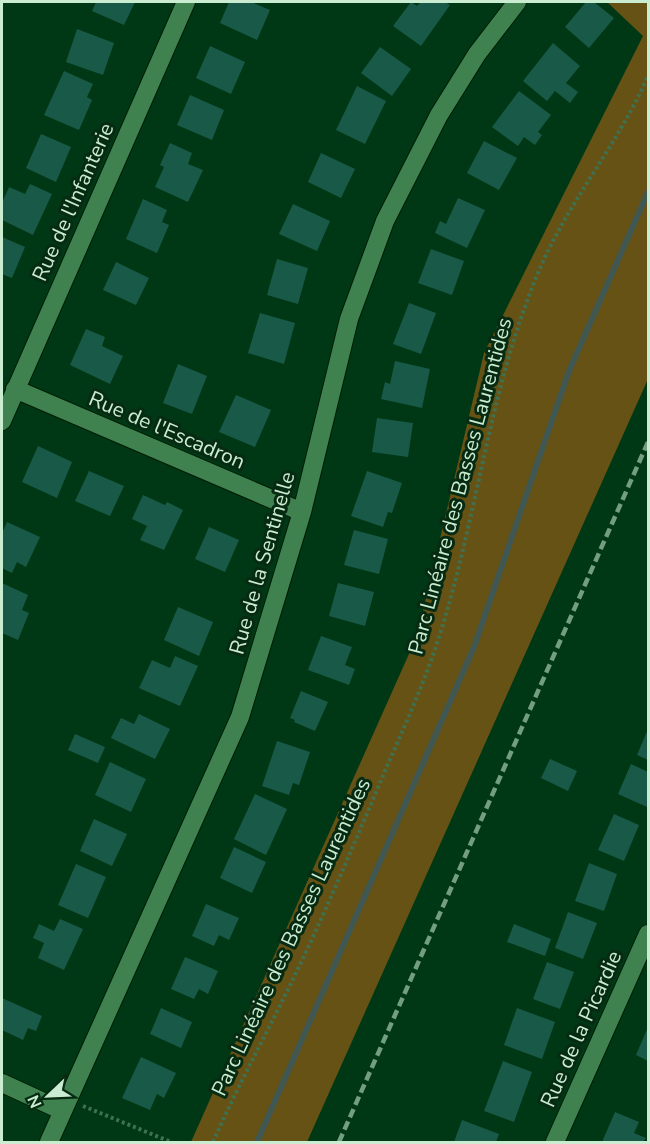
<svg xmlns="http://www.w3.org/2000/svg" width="650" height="1144" viewBox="0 0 650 1144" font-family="'Nunito Sans',sans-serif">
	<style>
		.green { fill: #665214 }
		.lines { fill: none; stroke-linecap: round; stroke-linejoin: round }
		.stream { stroke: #415751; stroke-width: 6 }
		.building { fill: #185a47 }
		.minor-casing { stroke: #001d05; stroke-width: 20 }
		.path { stroke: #3f704f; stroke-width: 4; stroke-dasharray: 3 3; stroke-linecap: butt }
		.minor { stroke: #3f814f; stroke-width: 18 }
		.rail { stroke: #739f80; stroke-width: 4.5; stroke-dasharray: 9 4.5; stroke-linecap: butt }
		.labels { text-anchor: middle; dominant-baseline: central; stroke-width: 6; stroke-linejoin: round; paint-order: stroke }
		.street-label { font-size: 21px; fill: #caecd0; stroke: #072b12 }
	</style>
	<rect width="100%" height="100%" fill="#003815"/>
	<path class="green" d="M607,2H648V379L307,1142H191L417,636L484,353L643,36Z"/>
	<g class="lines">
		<path class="stream" d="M257,1142L474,647L569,371L648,192"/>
	</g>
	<path class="building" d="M96,2H135L124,25L92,11Z
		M229,2H251L270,10L257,40L220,23Z
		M411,2L417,6L421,2H445L450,5L421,46L393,26Z
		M586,2H594L614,18L589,48L565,27Z
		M77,29L114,43L103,75L66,62Z
		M553,43L580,66L566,83L578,92L570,103L555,91L547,101L523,81Z
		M210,46L245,62L231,94L196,78Z
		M380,47L411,69L392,96L361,73Z
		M64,71L93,84L87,97L92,100L79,130L44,115Z
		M357,86L386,101L365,144L336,130Z
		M519,91L551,115L538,132L542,135L535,145L524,137L518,146L492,127Z
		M190,95L224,110L212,140L177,125Z
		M41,134L71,147L56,182L26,168Z
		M484,141L517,158L499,190L467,173Z
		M170,143L192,153L188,164L203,170L188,202L155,187L164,167L160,165Z
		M321,153L355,169L341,198L308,182Z
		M30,184L52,194L33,235L2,220V203L9,187L25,194Z
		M458,198L485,210L467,248L435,233L440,221L446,224Z
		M143,199L167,210L162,222L169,225L157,253L126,239Z
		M293,204L330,221L317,251L279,234Z
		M2,237L25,247L12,278L2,274Z
		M431,249L464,261L452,295L418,283Z
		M277,259L308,268L298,304L267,295Z
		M116,262L149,278L136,305L103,290Z
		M409,303L436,313L421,354L393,344Z
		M260,313L295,323L284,364L248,353Z
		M86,329L105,337L102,346L123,356L110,384L70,365Z
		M395,361L430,369L422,408L381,399L385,382L390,384Z
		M178,364L207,376L192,414L163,403Z
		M236,395L271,410L255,447L219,432Z
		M377,418L413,423L408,457L372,452Z
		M38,446L72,462L57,498L22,482Z
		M89,471L124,486L110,516L75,501Z
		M367,471L402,483L392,513L388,512L383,527L351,516Z
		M143,495L165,505L167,502L183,510L164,550L140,540L147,526L132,519Z
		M7,522L40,537L26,567L17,562L12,573L2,568V533Z
		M209,527L239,540L225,572L195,559Z
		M354,530L388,539L379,574L344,565Z
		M2,583L28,595L22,610L29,613L18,640L2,633Z
		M338,583L374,592L365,626L329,616Z
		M178,607L213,622L199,656L164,640Z
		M321,636L352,647L345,665L355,669L349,685L308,670Z
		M175,656L198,666L180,706L139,688L152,660L170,668Z
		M301,691L328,702L315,731L294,722L295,720L290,718Z
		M139,714L170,729L155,759L111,738L121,718L134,724Z
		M648,729V760L637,755Z
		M75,734L105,747L98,763L68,750Z
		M277,741L310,752L299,785L293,783L289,795L262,786Z
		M550,759L577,771L568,791L541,778Z
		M110,762L146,779L131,812L95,795Z
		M631,764L648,772L647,807L618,794Z
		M255,794L287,809L266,855L234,839Z
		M614,814L639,825L624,861L598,850Z
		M94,819L127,834L112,866L80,851Z
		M234,847L266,862L252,893L220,878Z
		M589,863L617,874L604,911L575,901Z
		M76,864L106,877L88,918L58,905Z
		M206,904L239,918L229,940L219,935L214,946L192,936Z
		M568,912L597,923L583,959L555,948Z
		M60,919L83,929L64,970L38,958L44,943L33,938L39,924L54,931Z
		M514,924L551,939L545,956L507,942Z
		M185,957L218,971L208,994L199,989L194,999L171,989Z
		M547,962L574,972L560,1009L533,999Z
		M2,998L42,1016L36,1031L28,1028L23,1040L2,1030Z
		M161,1008L192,1022L181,1048L150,1034Z
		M517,1008L555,1022L542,1059L504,1045Z
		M648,1027V1061L636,1055Z
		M141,1057L176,1073L164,1098L157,1094L150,1110L122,1098Z
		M503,1061L532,1072L514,1122L484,1111Z
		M615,1112L639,1122L634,1133L646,1138L643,1142H602Z
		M462,1120L499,1134L496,1142H454Z"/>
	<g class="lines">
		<defs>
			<path id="minor" d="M15,389L302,512
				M2,421L186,2
				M2,1083L63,1111
				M49,1142L240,717L302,512L349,319L385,221L439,115L477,54L517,2
				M555,1142L648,934"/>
		</defs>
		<use href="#minor" class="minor-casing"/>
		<path class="path" d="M83,1106L171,1142
			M213,1142C238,1085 268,1031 295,975C326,911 354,844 382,778C400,736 420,693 435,649C477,526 487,394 538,273C567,203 618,145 648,76"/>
		<use href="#minor" class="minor"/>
		<path class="rail" d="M339,1142L648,442"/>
	</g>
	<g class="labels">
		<g class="street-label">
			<text transform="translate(73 202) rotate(-66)">Rue de l'Infanterie</text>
			<text transform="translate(167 430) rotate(23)">Rue de l'Escadron</text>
			<text transform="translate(460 486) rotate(-75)">Parc Linéaire des Basses Laurentides</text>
			<text transform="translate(262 563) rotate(-74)">Rue de la Sentinelle</text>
			<text transform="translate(291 937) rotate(-65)">Parc Linéaire des Basses Laurentides</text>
			<text transform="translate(581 1029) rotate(-66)">Rue de la Picardie</text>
		</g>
	</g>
	<rect width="650" height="1144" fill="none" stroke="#caecd0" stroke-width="6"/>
	<g transform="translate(48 1096) rotate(247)" stroke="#072b12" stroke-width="4.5" paint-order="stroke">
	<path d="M0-4.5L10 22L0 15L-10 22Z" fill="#caecd0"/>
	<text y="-9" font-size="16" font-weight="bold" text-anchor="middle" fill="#caecd0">N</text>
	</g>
</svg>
